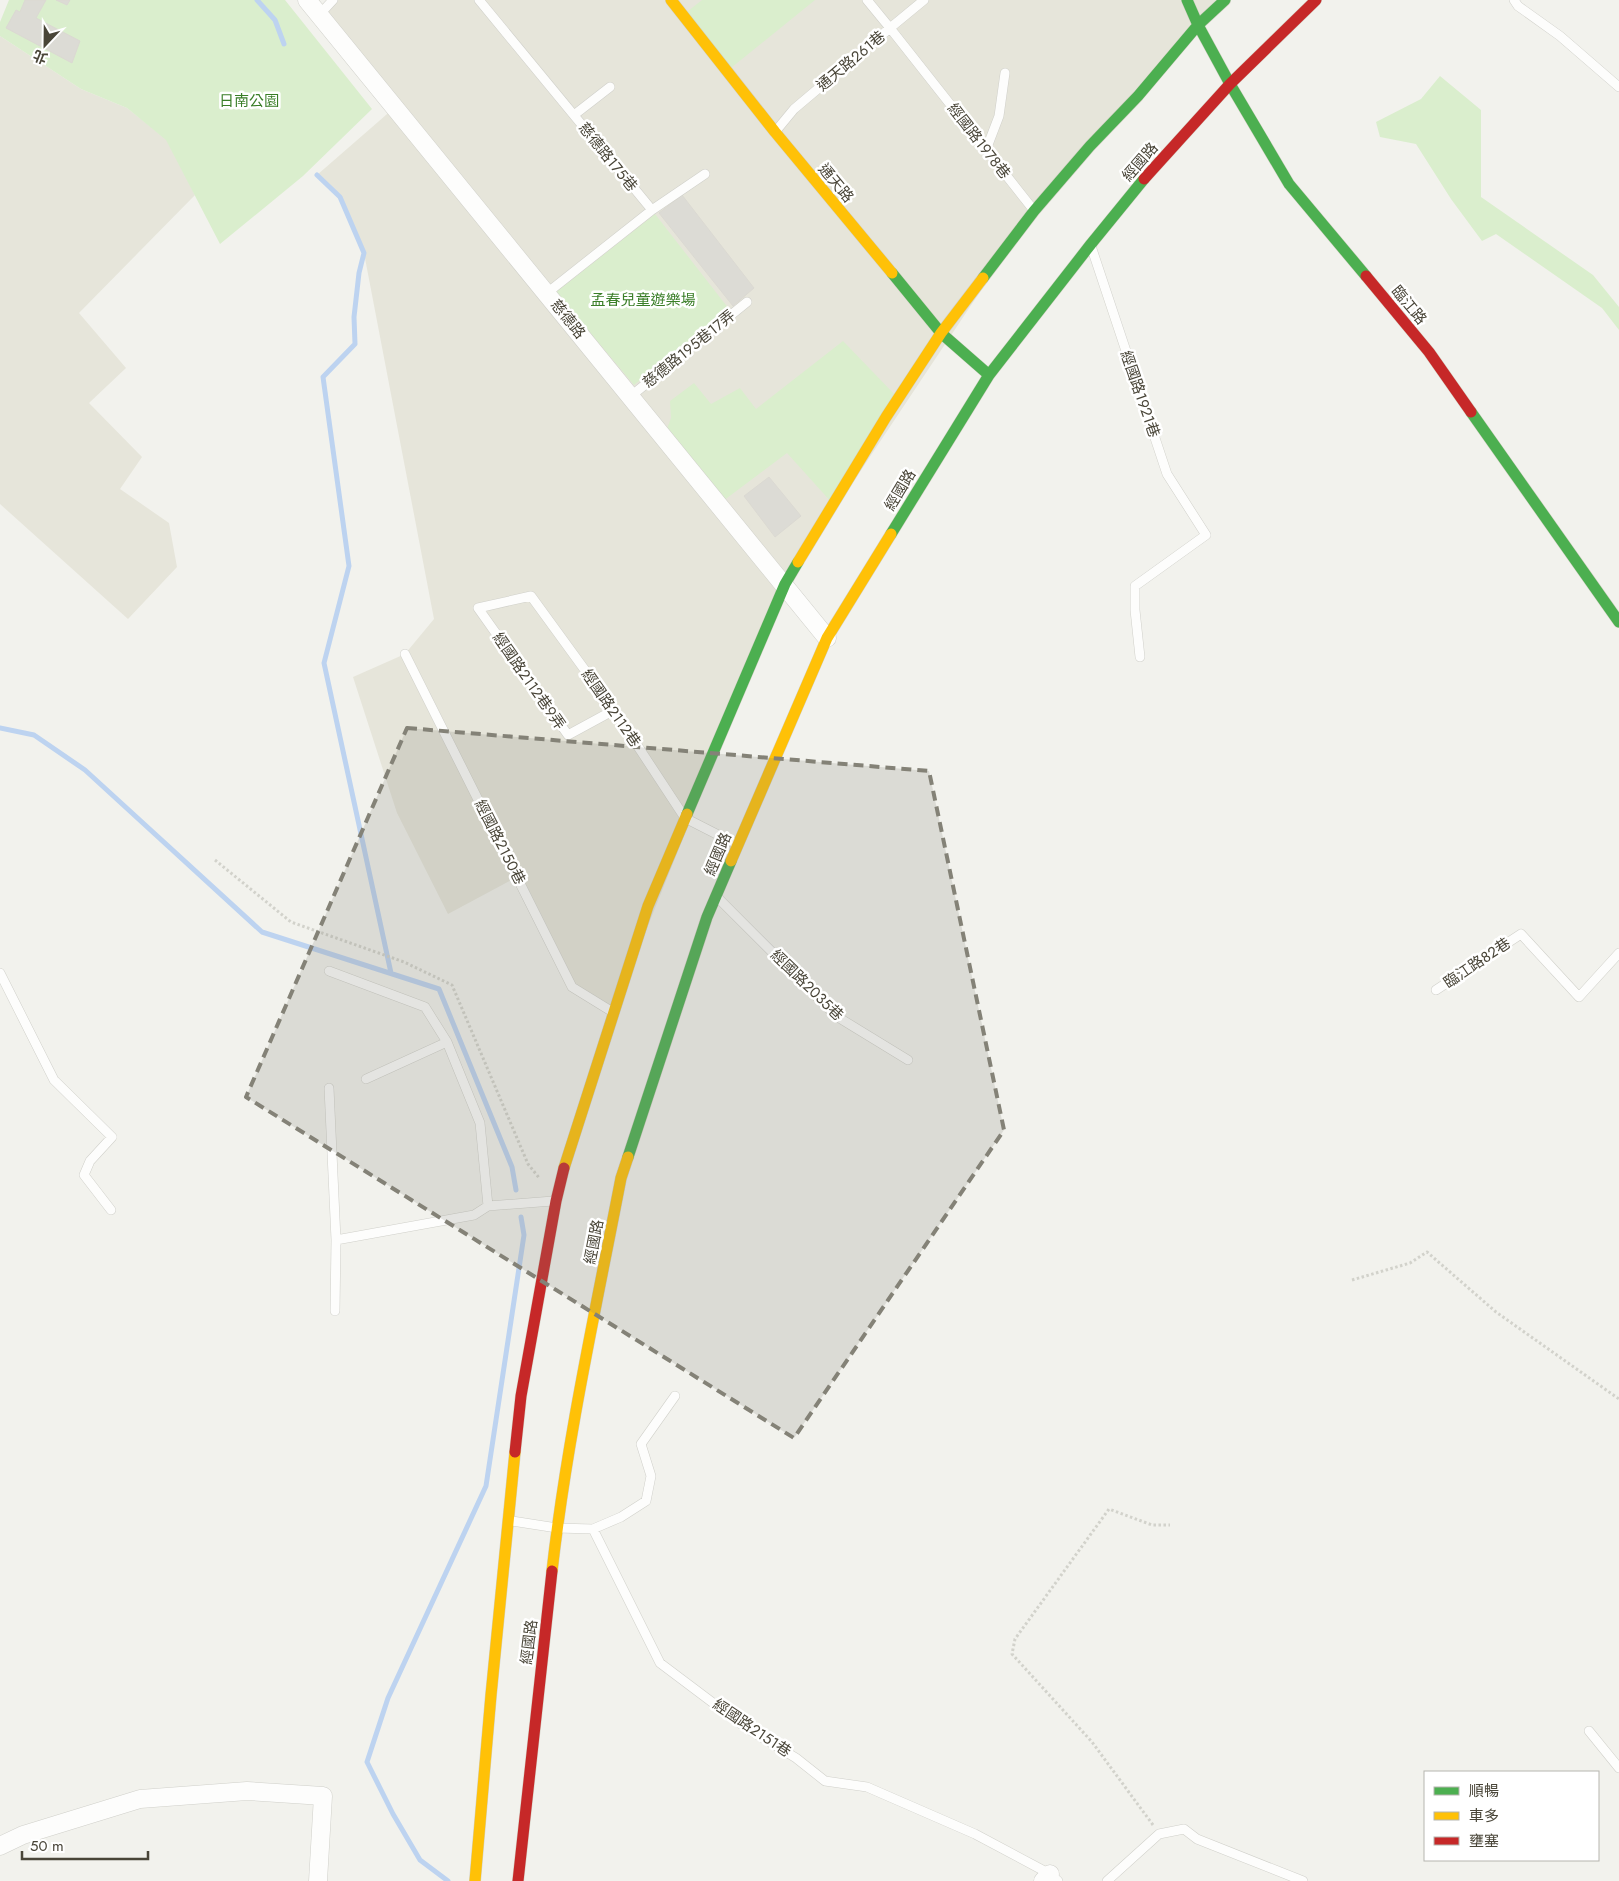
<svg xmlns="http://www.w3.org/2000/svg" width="1619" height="1881" viewBox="0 0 1619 1881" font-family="Jost,'Noto Sans TC',sans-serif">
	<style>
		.residential { fill: #e6e5da }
		.green { fill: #daeecd }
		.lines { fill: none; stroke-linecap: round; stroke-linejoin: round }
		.stream { stroke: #bdd3f0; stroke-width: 5 }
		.building { fill: #dcdbd5; stroke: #dbd9d2 }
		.lane-casing { stroke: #d0d0ca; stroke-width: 10 }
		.street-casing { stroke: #d0d0ca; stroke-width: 19 }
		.fast-casing { stroke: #d2d0c4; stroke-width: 12 }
		.slow-casing { stroke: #d2d0c4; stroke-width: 12 }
		.jam-casing { stroke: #d2d0c4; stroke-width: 12 }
		.path { stroke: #d2d2cb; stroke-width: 3; stroke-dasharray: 2.5 2.5; stroke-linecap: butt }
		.lane { stroke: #fdfdfc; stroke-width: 9 }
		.street { stroke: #fdfdfc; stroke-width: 18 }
		.fast { stroke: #4caf50; stroke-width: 11 }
		.slow { stroke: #ffc107; stroke-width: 11 }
		.jam { stroke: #c62828; stroke-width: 11 }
		.marked { fill: #848277; fill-opacity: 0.2; stroke: #848277; stroke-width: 4; stroke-dasharray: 10 6; stroke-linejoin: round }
		.labels { text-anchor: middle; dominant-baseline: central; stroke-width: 5; stroke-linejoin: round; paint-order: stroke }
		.street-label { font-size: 15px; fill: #494538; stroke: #fff }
		.park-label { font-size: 15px; fill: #3a7e28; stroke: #fff }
	</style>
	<rect width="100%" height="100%" fill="#f2f2ed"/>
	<path class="residential" d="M333,0H1225L1034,211L785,584L613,1013L572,987L517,877L448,914L397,813L353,677L405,654L434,619L364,253L340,197L317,175L394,108L319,15Z
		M0,36L81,89L127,108L167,140L195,195L79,313L126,368L89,403L142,457L120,489L169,523L177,567L128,619L0,504Z"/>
	<path class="green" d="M9,0H285L372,109L303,176L220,244L166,140L127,108L81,89L0,36V22Z
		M702,0H815L726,72L683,15Z
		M1440,76L1481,110V197L1593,275L1619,307V330L1602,308L1496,234L1482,241L1451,199L1416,144L1380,137L1376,122L1421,99Z
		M655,214L729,309L634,385L556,292Z
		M843,341L898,398L833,504L787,453L719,504L664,437L671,418L670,401L694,383L711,404L740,388L756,409Z"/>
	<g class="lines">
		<path class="stream" d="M257,0L275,20L284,44
			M317,175L340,197L364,253L359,273L354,317L355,344L323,377L349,566L324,663L391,973
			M0,728L34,735L85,770L262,932L439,989L512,1167L516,1190
			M448,1881L420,1860L393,1814L367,1762L388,1698L486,1486L524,1235L521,1217"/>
	</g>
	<path class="building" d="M25,0H46L36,18L80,41L72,63L6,28L16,10L20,12Z
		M56,0H70L67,5Z
		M682,195L754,288L733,306L659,213Z
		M769,477L801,516L775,537L744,496Z"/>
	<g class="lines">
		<defs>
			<path id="lane" d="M479,0L652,210L547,293
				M867,0L890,28L924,0
				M1514,0L1518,6L1560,36L1619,87
				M319,15L333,0
				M574,115L610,87
				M775,132L794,109L890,28L1032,208
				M986,150L999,116L1005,73
				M652,210L705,174
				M1092,249L1167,474L1206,535L1135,586V610L1140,657
				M631,396L747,302
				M405,654L572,987L611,1011
				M614,710L568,735L478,608L531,596L614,710L685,818L736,844
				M718,898L836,1016L908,1060
				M329,971L425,1007L447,1042L480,1123L488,1206
				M0,973L54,1080L112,1137L90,1161L84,1175L111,1210
				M1436,990L1521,934L1579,997L1619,953
				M366,1079L447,1042
				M329,1088L336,1240L335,1311
				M336,1240L474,1215L488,1206L553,1201
				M512,1521L557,1528L593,1529L660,1663L745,1727L796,1758L825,1781L867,1787L975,1834L1050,1874L1058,1881
				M593,1529L621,1517L646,1501L651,1476L641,1444L675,1396
				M1589,1731L1619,1768
				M1107,1881L1159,1834L1184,1829L1197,1839L1303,1881"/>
			<path id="street" d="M307,0L827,638
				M0,1846L23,1835L140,1799L247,1791L323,1796L318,1881
				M1043,1881L1050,1874"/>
			<path id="fast" d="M1187,0L1198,25L1230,84L1289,184L1366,276
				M892,273L941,333L989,375
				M983,278L1034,211L1090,146L1138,96L1198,25L1225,0
				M1471,412L1619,622
				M891,534L989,375L1091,244L1144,179
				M687,814L785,584L798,562
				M628,1157L707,917L731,861"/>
			<path id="slow" d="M671,0L775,132L892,273
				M798,562L886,417L941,333L983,278
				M731,861L827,638L891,534
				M564,1168L648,906L687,814
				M552,1571C567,1439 596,1308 621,1178L628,1157
				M475,1881L491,1695L515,1452"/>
			<path id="jam" d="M1144,179L1230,84L1316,0
				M1366,276L1429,352L1471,412
				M515,1452L521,1396L556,1201L564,1168
				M518,1881L552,1571"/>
		</defs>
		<use href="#lane" class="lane-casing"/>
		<use href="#street" class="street-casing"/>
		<use href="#fast" class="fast-casing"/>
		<use href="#slow" class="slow-casing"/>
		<use href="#jam" class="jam-casing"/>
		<path class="path" d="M215,860L291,922L404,962L452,985L528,1164L540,1179
			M1352,1280L1410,1263L1427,1252L1496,1312L1619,1399
			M1153,1825L1092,1742L1012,1654L1015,1639L1109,1509L1152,1525H1170"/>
		<use href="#lane" class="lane"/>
		<use href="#street" class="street"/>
		<use href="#fast" class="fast"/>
		<use href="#slow" class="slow"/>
		<use href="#jam" class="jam"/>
	</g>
	<path class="marked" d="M407,728L929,771L1004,1130L794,1438L246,1097Z"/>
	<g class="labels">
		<g class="street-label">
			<text transform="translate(851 61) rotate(-40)">通天路261巷</text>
			<text transform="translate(979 141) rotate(52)">經國路1978巷</text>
			<text transform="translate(608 157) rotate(51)">慈德路175巷</text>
			<text transform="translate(1140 162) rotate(-49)">經國路</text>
			<text transform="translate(836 183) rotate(50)">通天路</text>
			<text transform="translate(1409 305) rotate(50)">臨江路</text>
			<text transform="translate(568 319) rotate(51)">慈德路</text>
			<text transform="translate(689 349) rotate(-39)">慈德路195巷17弄</text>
			<text transform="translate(1140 394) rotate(71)">經國路1921巷</text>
			<text transform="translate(900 490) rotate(-59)">經國路</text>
			<text transform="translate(529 681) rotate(55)">經國路2112巷9弄</text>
			<text transform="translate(611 708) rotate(55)">經國路2112巷</text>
			<text transform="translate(500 842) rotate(63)">經國路2150巷</text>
			<text transform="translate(718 854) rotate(-67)">經國路</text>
			<text transform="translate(1477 963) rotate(-34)">臨江路82巷</text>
			<text transform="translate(807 985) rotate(44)">經國路2035巷</text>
			<text transform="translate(594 1242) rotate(-79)">經國路</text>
			<text transform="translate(529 1642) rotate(-83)">經國路</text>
			<text transform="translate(752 1728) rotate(34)">經國路2151巷</text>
		</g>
		<g class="park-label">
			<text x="249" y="101">日南公園</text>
			<text x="643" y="300">孟春兒童遊樂場</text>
		</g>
	</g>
	<rect x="1424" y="1771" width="175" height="90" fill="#ffffff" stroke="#b6b5af"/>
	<rect x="1434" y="1787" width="25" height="8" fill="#4caf50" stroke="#b6b5af"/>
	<text x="1469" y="1796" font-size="15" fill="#494538">順暢</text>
	<rect x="1434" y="1812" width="25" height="8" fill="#ffc107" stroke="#b6b5af"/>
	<text x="1469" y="1821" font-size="15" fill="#494538">車多</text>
	<rect x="1434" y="1837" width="25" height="8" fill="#c62828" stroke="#b6b5af"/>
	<text x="1469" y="1846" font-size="15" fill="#494538">壅塞</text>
	<g transform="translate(45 45) rotate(202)" stroke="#ffffff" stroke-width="4" paint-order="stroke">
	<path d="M0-4L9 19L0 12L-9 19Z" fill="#494538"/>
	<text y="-8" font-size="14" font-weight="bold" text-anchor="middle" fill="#494538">北</text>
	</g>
	<path d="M22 1851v8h126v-8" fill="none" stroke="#494538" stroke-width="2.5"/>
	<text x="30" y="1851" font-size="15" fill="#494538" stroke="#ffffff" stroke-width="4" paint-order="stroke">50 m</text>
</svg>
